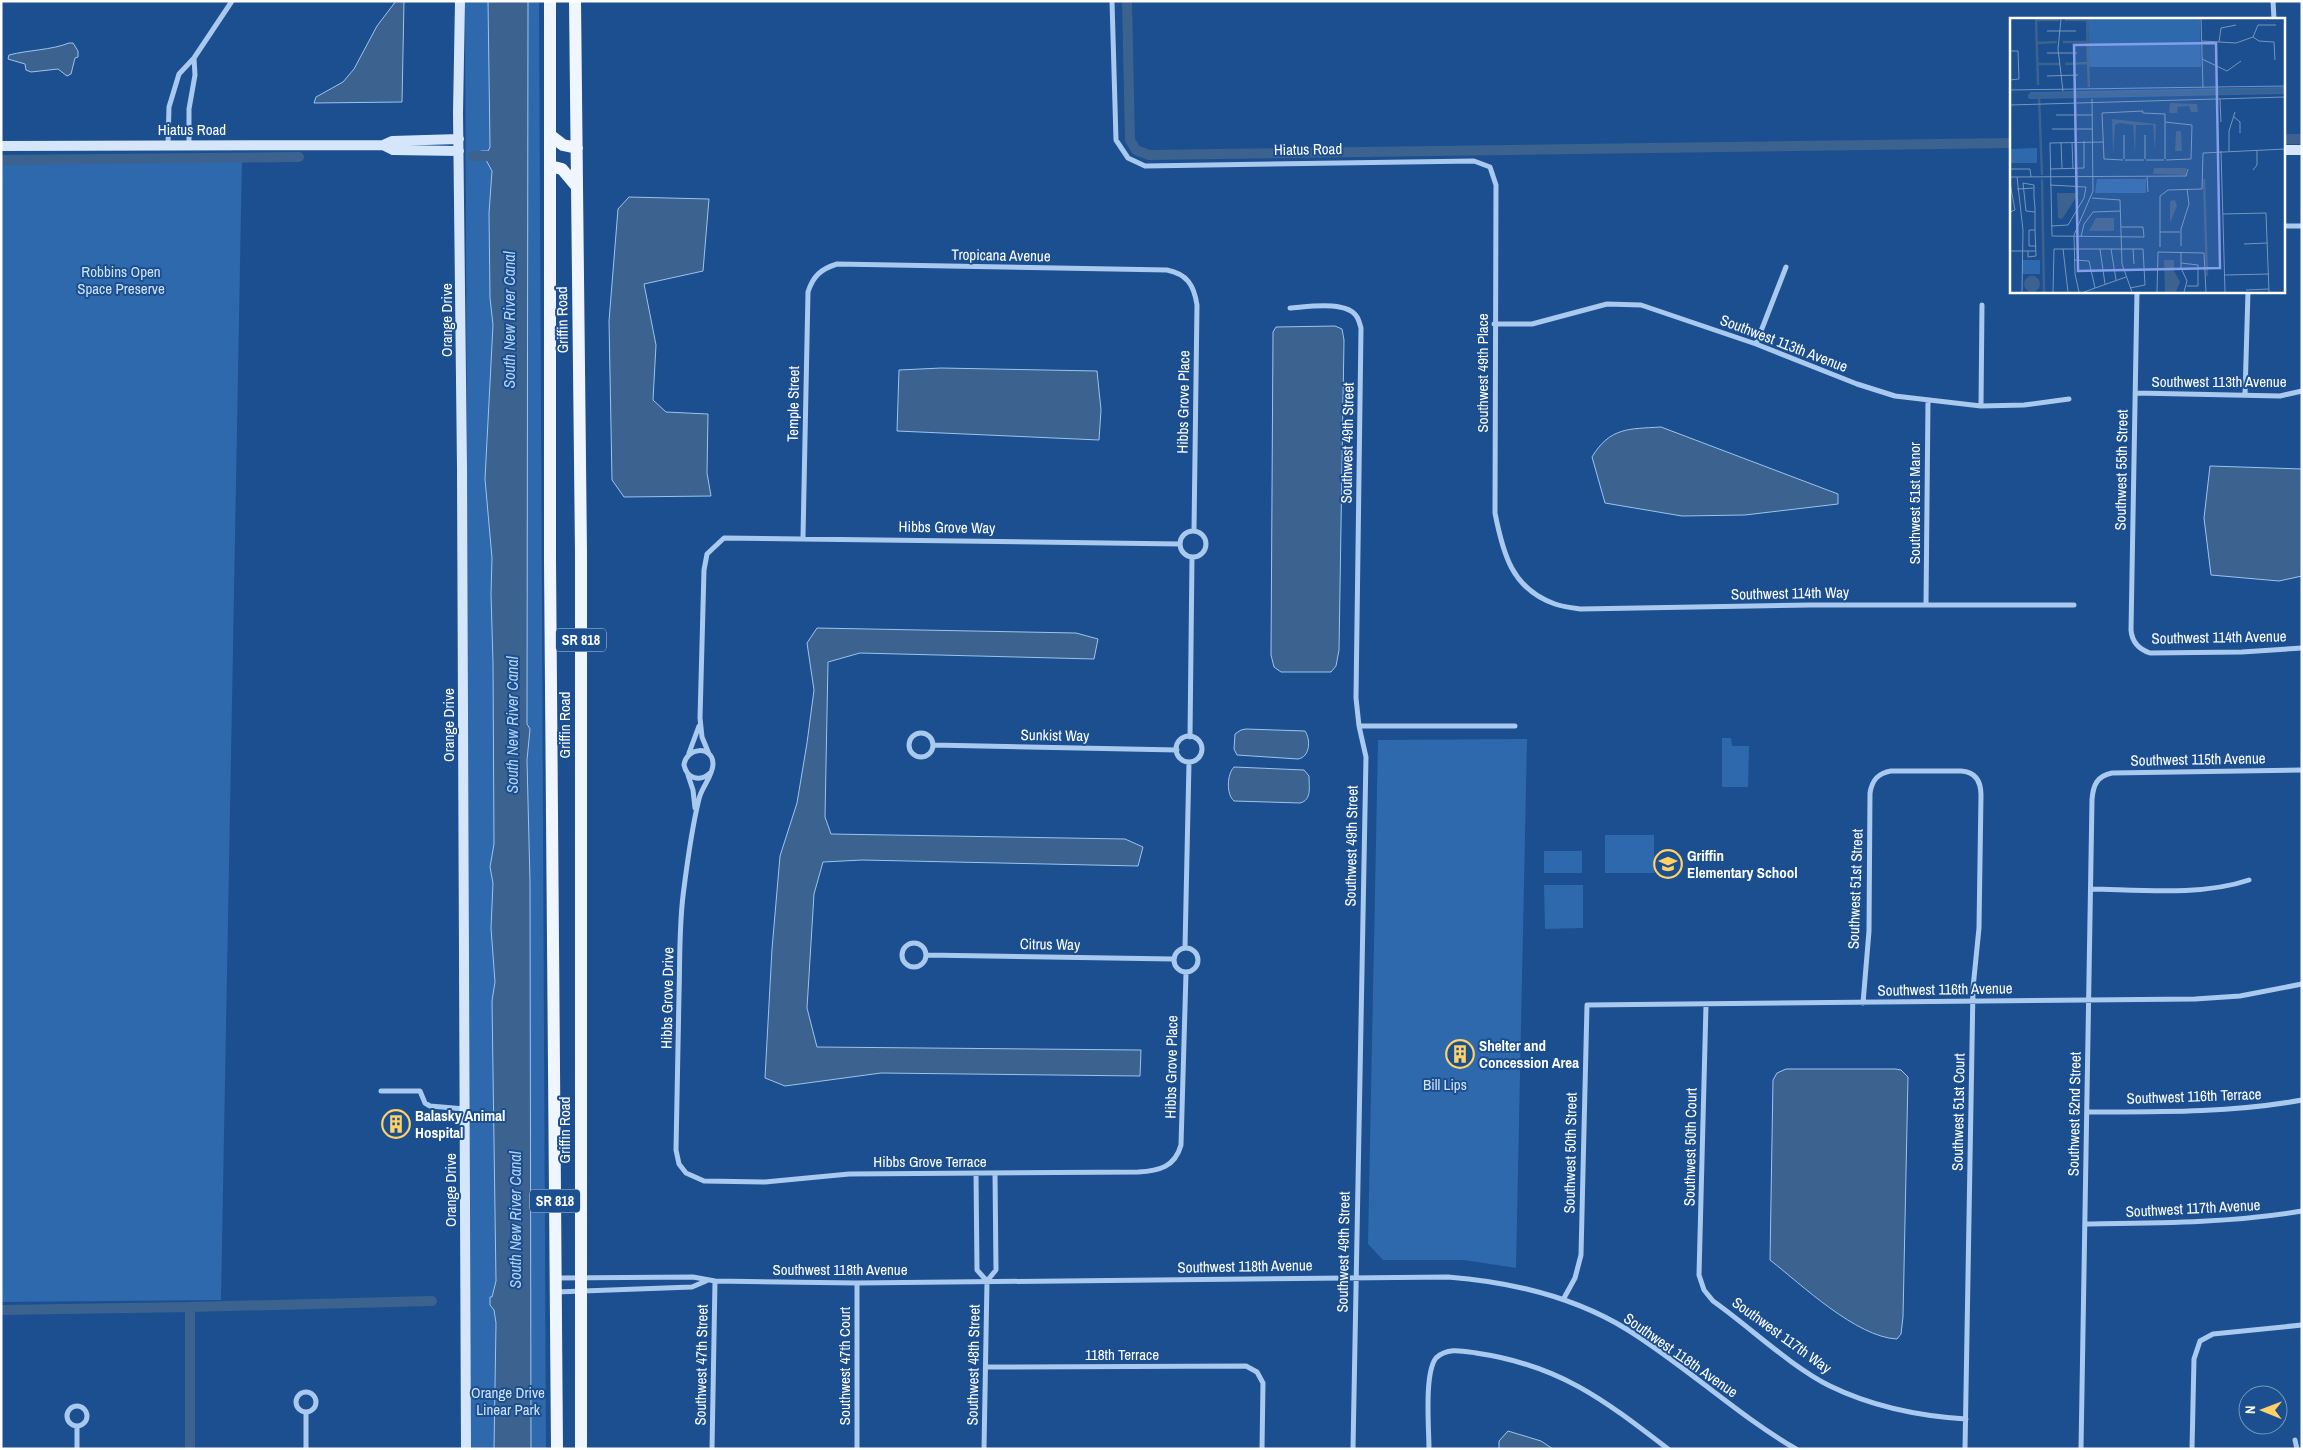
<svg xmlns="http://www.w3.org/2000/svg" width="2303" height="1450" viewBox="0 0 2303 1450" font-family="'Archivo Narrow',sans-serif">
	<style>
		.green { fill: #2e69ad }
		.water { fill: #3c6290; stroke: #9cc4f0 }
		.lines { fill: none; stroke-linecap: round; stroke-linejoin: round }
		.canal { stroke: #3c6290; stroke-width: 10 }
		.street { stroke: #a9c9ee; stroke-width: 5 }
		.secondary { stroke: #d6e6fa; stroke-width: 10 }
		.primary { stroke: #f0f6ff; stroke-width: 12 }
		.labels { text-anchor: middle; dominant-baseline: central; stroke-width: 4; stroke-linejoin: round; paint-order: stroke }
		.shield { fill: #1b4f8f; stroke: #bbcadd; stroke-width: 1 }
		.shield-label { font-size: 14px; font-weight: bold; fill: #fff }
		.street-label { font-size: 15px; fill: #fff; stroke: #1b4f8f }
		.park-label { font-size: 15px; fill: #cfe3fa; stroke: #1b4f8f }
		.poi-label { font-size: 15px; font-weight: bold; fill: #fff; stroke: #1b4f8f; text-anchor: start }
		.water-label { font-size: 16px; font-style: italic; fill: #b5d3f5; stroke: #1b4f8f }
		.inset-river { fill: none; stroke: #3c6290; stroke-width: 2.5 }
		.inset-road { fill: none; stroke: #7695bc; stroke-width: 1 }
		.view { fill: #839eea; fill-opacity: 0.15; stroke: #839eea; stroke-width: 2.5 }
		.inset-edge { fill: none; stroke: #fff; stroke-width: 2.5 }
	</style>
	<rect width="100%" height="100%" fill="#1b4f8f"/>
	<path class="green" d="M465,1H539L546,1449H471Z
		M242,157L221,1300L1,1302V161Z
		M1722,738H1731L1732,746H1749L1748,787H1722Z
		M1527,739L1516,1268L1464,1260H1383L1368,1244L1378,740Z
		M1605,835H1654V873H1605Z
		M1544,851H1582V873H1544Z
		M1544,885H1583V928L1545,929Z"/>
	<path class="water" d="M396,1H404L402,102L314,103L316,97L343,82L354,69L377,26Z
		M488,1H528L527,724L530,729L527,760L530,882L531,1449H494L496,1323L494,1310L490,1305V1297H492L496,1281L492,1001L495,982L491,928L493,883L490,867L494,844L493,663L491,594L492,558L485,479L493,325L490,298L489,213L492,171L486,160H481V151H488L490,147Z
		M69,43H73L78,51V57L75,58L71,74L67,76L58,69L31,72L26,70L25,64L8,59L9,55C28,50 52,50 69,43Z
		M629,197L709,199L703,271L644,284L656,345L653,400L666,412L708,414L707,473L711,496L624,497L612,480L609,321L618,209Z
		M1335,326L1342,329L1344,340L1339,650L1336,666L1331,672H1281L1274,667L1271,655L1273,332L1276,327Z
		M941,368L1097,371L1101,410L1099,440L897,431L899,370Z
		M1661,427L1838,494V504L1745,515L1682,516L1605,503L1592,457C1610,427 1629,429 1661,427Z
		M2210,466L2302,469V576L2279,581L2211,575L2204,518Z
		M817,628L1076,633L1098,639L1094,659L860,653L828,662L825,817L831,834L1125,839L1143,847L1138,866L862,860L823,862L814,894L807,1008L817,1047L1141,1050L1140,1076L881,1073L785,1086L765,1078L772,949L780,856L797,803L807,743L814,690L807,643Z
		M1246,729L1305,731C1311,740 1310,757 1298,759L1237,755L1234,749L1235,734L1241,730Z
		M1234,767L1304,770L1309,776C1309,787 1312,800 1300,803L1234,801C1226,794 1227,774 1234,767Z
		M1786,1069H1896L1901,1070L1908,1077L1903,1317L1901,1334L1897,1339C1856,1337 1802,1285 1770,1260L1773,1080L1777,1073Z
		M1508,1431L1541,1441L1553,1449H1499V1441Z"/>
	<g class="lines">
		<path class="canal" d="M1127,1L1130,140L1136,150L1149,155L2012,143
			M2284,139H2302
			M473,156H494
			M1,160L299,157
			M1,1310L190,1307
			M190,1449V1307L432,1301"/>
		<path class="street" d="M1112,1L1116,140L1128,158L1145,166L1474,161L1490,167L1496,185L1495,513C1503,554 1512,589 1555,604C1563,607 1573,608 1581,609L1810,605H2074
			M2273,1L2274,19
			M168,144L169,107L179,74L194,58L232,1
			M189,144V109L195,75L194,58
			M2284,226H2302
			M2137,291L2131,630C2132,642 2138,649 2150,653L2242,652L2302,648
			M1290,308C1307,307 1347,300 1357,317C1359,320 1360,325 1361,328L1356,698L1359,726L1366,757L1353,1449
			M1494,324H1532L1607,304L1641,305L1756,344L1857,384L1895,396L1981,406L2024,405L2069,399
			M1756,344L1786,267
			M2136,393L2280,396L2302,391
			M2245,395L2248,291
			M1981,406L1982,305
			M1180 544a13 13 0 1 1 26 0a13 13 0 1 1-26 0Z
			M803,537L808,292C813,276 821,269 837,264L1167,270C1187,274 1194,285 1197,305L1194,530
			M1926,605L1928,401
			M1359,726H1515
			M909 745a12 12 0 1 1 24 0a12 12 0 1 1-24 0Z
			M1176 749a13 13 0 1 1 26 0a13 13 0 1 1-26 0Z
			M1190,737L1192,557
			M933,745L1177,750
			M689,753L699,726
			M709,754L702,737L700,718L704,570L707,554L724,538L1180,544
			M710,773C700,782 687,779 684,765C686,747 713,745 713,764C713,776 701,788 699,799C691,831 687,864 683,896C679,929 680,962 679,995C678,1046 677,1098 676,1150L679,1164L686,1173L704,1181L765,1182L849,1174L1138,1172C1159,1171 1175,1167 1181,1145L1186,973
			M688,775L693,790L695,808
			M2091,889C2141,890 2202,896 2249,880
			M902 955a12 12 0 1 1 24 0a12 12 0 1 1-24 0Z
			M1174 960a12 12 0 1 1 24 0a12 12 0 1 1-24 0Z
			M1185,948L1189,762
			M926,955L1173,959
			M1863,1003L1869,931L1870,793C1872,780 1878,773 1891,771H1961C1975,772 1981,781 1981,795L1979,928L1973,988L1965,1449
			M1706,1005L1699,1275L1704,1290L1713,1301C1750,1327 1790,1366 1830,1386C1873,1407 1918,1416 1966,1419
			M381,1091H420L425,1103L430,1106L465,1109
			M2087,1112C2159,1112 2231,1113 2302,1100
			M976,1173L977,1270L987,1281
			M2085,1224C2158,1223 2230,1223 2302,1211
			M557,1278L693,1277L715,1281L857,1283L1448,1277C1512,1282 1573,1296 1628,1330C1686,1366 1736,1414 1796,1449
			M857,1283V1449
			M556,1292L692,1287L706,1281
			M1564,1298L1575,1278L1581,1255L1587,1005L2195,999L2240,996L2302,984
			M986,1367L1246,1366L1257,1372L1263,1383L1262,1449
			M296 1402a10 10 0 1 1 20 0a10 10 0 1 1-20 0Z
			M67 1416a10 10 0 1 1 20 0a10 10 0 1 1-20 0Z
			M306,1412V1449
			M2295,1440L2297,1449
			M77,1449V1426
			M712,1449L715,1281
			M984,1449L987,1281L996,1270L995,1173
			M1429,1449C1429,1429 1424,1373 1436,1358C1447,1347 1463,1351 1476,1353C1559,1365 1603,1399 1668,1449
			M2081,1449L2092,800C2093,785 2097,776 2112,773L2302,770
			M2192,1449L2194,1359L2200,1341L2213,1334L2302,1325"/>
		<path class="secondary" d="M460,1L458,113L462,468L466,1449
			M383,145L393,150L459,151
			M1,146L383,145L392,141L459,139
			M2284,150H2302"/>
		<path class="primary" d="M550,1V561L557,1449
			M575,1L581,553V1449
			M550,135L563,145L577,148
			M550,166L562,169L577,187"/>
	</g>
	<defs>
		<symbol id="school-ring" viewBox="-11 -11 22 22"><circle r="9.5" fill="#1b4f8f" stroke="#ffd166" stroke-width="1.5"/><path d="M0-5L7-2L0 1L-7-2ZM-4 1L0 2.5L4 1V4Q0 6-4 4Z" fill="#ffd166"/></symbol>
		<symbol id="building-ring" viewBox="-11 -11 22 22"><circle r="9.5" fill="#1b4f8f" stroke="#ffd166" stroke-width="1.5"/><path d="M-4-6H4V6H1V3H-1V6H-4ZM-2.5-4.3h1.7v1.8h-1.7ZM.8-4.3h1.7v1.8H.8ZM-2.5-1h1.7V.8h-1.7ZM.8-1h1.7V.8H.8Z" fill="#ffd166"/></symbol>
	</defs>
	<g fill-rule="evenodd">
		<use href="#school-ring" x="1652" y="848" width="32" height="32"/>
		<use href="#building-ring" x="1444" y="1038" width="32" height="32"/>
		<use href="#building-ring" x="380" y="1108" width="32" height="32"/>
	</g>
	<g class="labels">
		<g class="shield">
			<rect x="556" y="628.5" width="50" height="23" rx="4"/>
			<rect x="530" y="1189.5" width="50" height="23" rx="4"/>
		</g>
		<g class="shield-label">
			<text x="581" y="640">SR 818</text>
			<text x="555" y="1201">SR 818</text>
		</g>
		<g class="street-label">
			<text x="192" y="129">Hiatus Road</text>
			<text transform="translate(1308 149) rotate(-1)">Hiatus Road</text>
			<text transform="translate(1001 255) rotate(1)">Tropicana Avenue</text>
			<text transform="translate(446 320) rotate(-90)">Orange Drive</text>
			<text transform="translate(562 320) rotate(-91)">Griffin Road</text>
			<text transform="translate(1784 343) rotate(21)">Southwest 113th Avenue</text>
			<text transform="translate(1482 373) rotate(-90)">Southwest 49th Place</text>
			<text x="2219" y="381">Southwest 113th Avenue</text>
			<text transform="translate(1183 402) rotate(-89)">Hibbs Grove Place</text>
			<text transform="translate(793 404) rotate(-89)">Temple Street</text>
			<text transform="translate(1347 443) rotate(-89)">Southwest 49th Street</text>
			<text transform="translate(2121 470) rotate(-89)">Southwest 55th Street</text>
			<text transform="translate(1914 503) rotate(-90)">Southwest 51st Manor</text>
			<text transform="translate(947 527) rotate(1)">Hibbs Grove Way</text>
			<text transform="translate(1790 593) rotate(-1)">Southwest 114th Way</text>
			<text transform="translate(2219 637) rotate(-1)">Southwest 114th Avenue</text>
			<text transform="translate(448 725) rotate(-90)">Orange Drive</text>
			<text transform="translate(564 725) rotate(-90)">Griffin Road</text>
			<text transform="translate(1055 735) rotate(1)">Sunkist Way</text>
			<text transform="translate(2198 759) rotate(-1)">Southwest 115th Avenue</text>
			<text transform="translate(1351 846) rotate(-89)">Southwest 49th Street</text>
			<text transform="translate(1855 889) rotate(-88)">Southwest 51st Street</text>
			<text transform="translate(1050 944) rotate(1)">Citrus Way</text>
			<text transform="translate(1945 989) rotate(-1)">Southwest 116th Avenue</text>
			<text transform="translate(667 998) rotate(-89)">Hibbs Grove Drive</text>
			<text transform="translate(1171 1067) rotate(-89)">Hibbs Grove Place</text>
			<text transform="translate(2194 1096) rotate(-2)">Southwest 116th Terrace</text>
			<text transform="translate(1958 1112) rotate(-89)">Southwest 51st Court</text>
			<text transform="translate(2074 1114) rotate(-89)">Southwest 52nd Street</text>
			<text transform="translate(564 1130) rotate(-90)">Griffin Road</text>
			<text transform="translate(1690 1147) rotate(-89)">Southwest 50th Court</text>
			<text transform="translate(1570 1153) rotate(-89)">Southwest 50th Street</text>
			<text x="930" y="1161">Hibbs Grove Terrace</text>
			<text transform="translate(450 1190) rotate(-90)">Orange Drive</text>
			<text transform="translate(2193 1208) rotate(-3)">Southwest 117th Avenue</text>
			<text transform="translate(1343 1252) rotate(-89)">Southwest 49th Street</text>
			<text transform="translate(1245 1266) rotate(-1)">Southwest 118th Avenue</text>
			<text x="840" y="1269">Southwest 118th Avenue</text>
			<text transform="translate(1782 1335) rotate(36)">Southwest 117th Way</text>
			<text x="1122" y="1354">118th Terrace</text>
			<text transform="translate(1681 1355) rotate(35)">Southwest 118th Avenue</text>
			<text transform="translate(701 1365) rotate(-89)">Southwest 47th Street</text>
			<text transform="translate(973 1365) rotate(-89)">Southwest 48th Street</text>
			<text transform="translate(844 1366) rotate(-90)">Southwest 47th Court</text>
		</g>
		<g class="park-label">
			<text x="121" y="271">Robbins Open<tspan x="121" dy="17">Space Preserve</tspan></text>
			<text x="1445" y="1084">Bill Lips</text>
			<text x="508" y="1392">Orange Drive<tspan x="508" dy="17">Linear Park</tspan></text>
		</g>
		<g class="poi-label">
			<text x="1687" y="855">Griffin<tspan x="1687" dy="17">Elementary School</tspan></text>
			<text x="1479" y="1045">Shelter and<tspan x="1479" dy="17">Concession Area</tspan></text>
			<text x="415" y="1115">Balasky Animal<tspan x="415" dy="17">Hospital</tspan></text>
		</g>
		<g class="water-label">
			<text transform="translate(509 320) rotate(-90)">South New River Canal</text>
			<text transform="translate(512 725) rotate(-90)">South New River Canal</text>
			<text transform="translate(515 1220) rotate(-90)">South New River Canal</text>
		</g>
	</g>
	<g transform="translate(2010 18)">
		<rect width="275" height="275" fill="#1b4f8f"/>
		<path d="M78,1H190L191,49H79ZM275,69V76L19,81L20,74ZM27,130V145H0V131ZM87,161H136V175H85ZM12,242H30V256H12Z" fill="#2e69ad"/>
		<path d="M275,71V75H266L18,80V76ZM187,86L188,94H181L179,88L168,89L167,95H159L160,85ZM102,101L146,106L145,133L143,107H126L125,138L123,107L109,105L105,107L103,138ZM166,113H171L172,133H165ZM176,150V157L143,156L144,150ZM47,175H69L52,201L48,200ZM165,182L167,188L160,205V183ZM86,200H104V213H79ZM154,242H164V253L170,264L166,274H155ZM14 266a8 8 0 1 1 16 0a8 8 0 1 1-16 0Z" fill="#3c6290"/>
		<path class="inset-river" d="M26,1L28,67M77,1L78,45M26,2H49M55,2H77M53,24H78M27,25L47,24M27,46H50M55,46L78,45L79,69M29,79L32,157M32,161L34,274M194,161L197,258"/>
		<path class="inset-road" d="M51,1L48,31L53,73M191,1L193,70M37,13H66M243,19L248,7H266M192,23L226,25L243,19L249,23L264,24L265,42M209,24L211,10L226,7M0,33H8L9,61L0,62M37,35H67M192,41L217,53L231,43M37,58L68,57M0,72L275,68M210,81L211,104M0,87L275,79M133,95L155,96V141M46,97H82M224,99L230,104V115M155,104L182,107L181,141L156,142M42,111H82M114,117V141M51,124L52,150M62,124L63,151M93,124L40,125L42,218L134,219L133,209H111M211,133L215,274M219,133V113L225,94M135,141V117M113,142L94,141L92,95L133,93L132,95M115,142H134M136,142H154M0,151H20L21,159M40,151L74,150V123M243,152L247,147V132M0,159L176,158L178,151M7,159L13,212L12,274M137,159L138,174M0,165L5,192L0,194M40,167L76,169L74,180L58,207L41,208M7,171L24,170M82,180L110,182L112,246L122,274M213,196L256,195L259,274M25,212H19V228H26M150,214H170M71,219L74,206L83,194L111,193M234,226L257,225M171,228V211L179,186L177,171M150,229V178L158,172L192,171L193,135L275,131M53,231L58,274M90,231L95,266M101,231L106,262M123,231L124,246M0,233H26M18,233V239L26,238L25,212V190L24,179V167L13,165L16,193L25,194M171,234V250L177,263L174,274M64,242L79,243L85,270M171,245L188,247V268H177M215,257L259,256M236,272L259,271M43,274L44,231H133L135,267L120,270M69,274L65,256L64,217L83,173L82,81M74,274L116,259M147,274L148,234L194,235L196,274"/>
		<path class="view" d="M206,25L210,250L68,253L64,27Z"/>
		<rect width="275" height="275" class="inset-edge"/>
	</g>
	<rect width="2303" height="1450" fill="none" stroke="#ffffff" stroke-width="5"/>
	<g transform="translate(2263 1410) rotate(271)"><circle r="24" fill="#1b4f8f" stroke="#7695bc"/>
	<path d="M0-4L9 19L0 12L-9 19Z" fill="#ffd166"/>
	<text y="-8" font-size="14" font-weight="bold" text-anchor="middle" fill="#ffffff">N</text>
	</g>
</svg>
